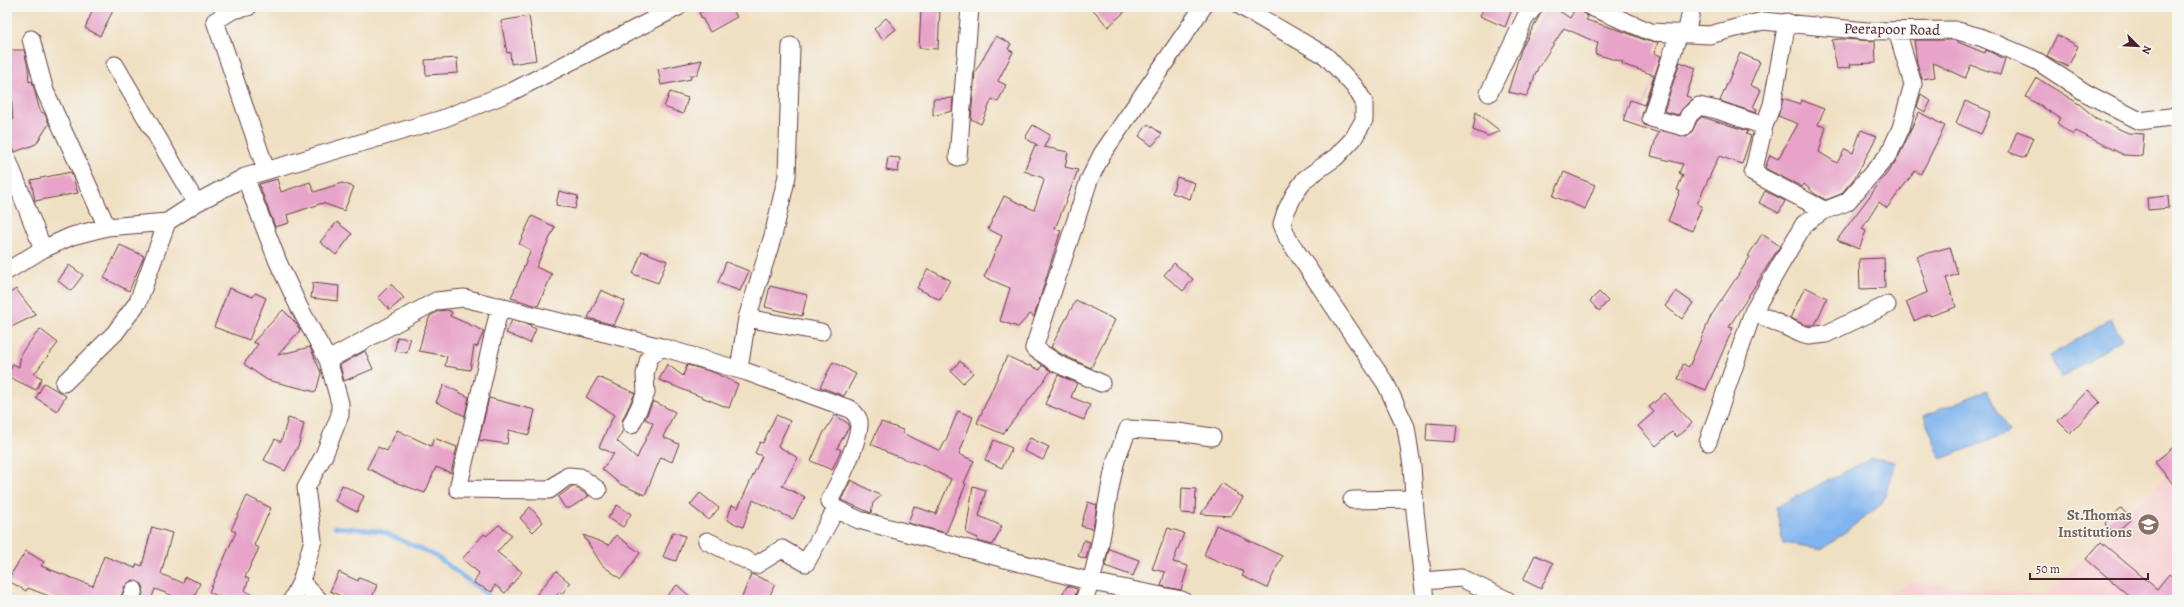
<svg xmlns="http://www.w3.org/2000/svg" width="2184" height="607" viewBox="0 0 2184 607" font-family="Alegreya,serif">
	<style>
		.built { fill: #f7cfd2 }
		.water { fill: #80b4ee; stroke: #656a8c }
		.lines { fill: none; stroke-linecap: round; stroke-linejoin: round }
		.stream { stroke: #80b4ee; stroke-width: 4.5 }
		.building { fill: #e7a3c8 }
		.minor-casing { stroke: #633c42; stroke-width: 19 }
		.minor { stroke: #fff; stroke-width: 17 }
		.labels { text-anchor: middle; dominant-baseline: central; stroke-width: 3; stroke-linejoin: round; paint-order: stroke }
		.street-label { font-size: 15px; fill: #4a1f2b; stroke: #f6f6f2 }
		.education-label { font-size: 15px; font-weight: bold; fill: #785e54; stroke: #f6f6f2; text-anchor: end }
	</style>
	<rect width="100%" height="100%" fill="#f6f6f2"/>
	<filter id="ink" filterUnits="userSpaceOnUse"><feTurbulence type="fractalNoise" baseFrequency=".025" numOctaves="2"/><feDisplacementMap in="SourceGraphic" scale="8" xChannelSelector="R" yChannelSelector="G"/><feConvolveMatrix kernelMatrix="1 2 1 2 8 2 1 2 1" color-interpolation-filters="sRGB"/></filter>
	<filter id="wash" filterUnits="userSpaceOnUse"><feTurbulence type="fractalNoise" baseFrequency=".012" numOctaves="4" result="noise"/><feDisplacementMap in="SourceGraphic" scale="16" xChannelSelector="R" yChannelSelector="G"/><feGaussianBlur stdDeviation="0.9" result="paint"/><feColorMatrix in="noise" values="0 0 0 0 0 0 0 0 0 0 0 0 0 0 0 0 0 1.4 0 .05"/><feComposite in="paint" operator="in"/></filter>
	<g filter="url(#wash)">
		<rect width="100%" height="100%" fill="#f0e0c3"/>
		<path class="built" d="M2177,466V600H1877L1909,582L2045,596Z"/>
		<path class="water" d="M2111,319L2122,339L2061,378L2050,356Z
			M1987,390L2009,433L1941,459L1924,416Z
			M1872,458L1896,462L1882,504L1823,549L1783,543L1776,507Z"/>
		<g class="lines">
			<path class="stream" d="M335,527L381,531L436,556L494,600"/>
		</g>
		<g id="blocks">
			<path class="building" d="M94,7H115L100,36L85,28Z
				M709,7H731L737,17L710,32L699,13Z
				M1091,7H1130L1108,27Z
				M1484,7H1513L1505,27L1480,16Z
				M1544,7H1553L1570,18L1576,7L1588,17L1586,20L1622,31L1647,41L1658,42L1654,53L1661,56L1642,115L1644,125L1686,137L1691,134L1697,121L1702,117L1748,131L1746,134L1751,136L1742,164L1719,156L1697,204L1702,206L1692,231L1668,221L1680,191L1677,190L1683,175L1679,173L1683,164L1651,156L1656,138L1659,133L1623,121L1630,100L1644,105L1654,75L1622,64L1623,62L1595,54L1598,43L1564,28L1538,68L1527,96L1508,92L1521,50Z
				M921,10L940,11L938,49L919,48Z
				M529,16L536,60L511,64L510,52L507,53L501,21Z
				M886,18L896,29L883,40L874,29Z
				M2057,35L2078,46L2068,67L2047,56Z
				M996,36L1011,44L1008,49L1013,52L998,81L1006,85L998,102L992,99L981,124L971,119L975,72Z
				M1842,39L1875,41L1876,63L1850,64L1851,67L1837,69L1832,40Z
				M1914,40H1953L1985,53L1986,50L2005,59L2000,75L1971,65L1965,78L1933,63L1935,77L1922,79L1917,63Z
				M7,50H24L28,68L29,82L32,81L40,111L45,114L49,124L36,144L15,152L7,136V123L13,121L10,79H7Z
				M1740,53L1760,62L1750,85L1761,90L1753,107L1757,109L1756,113L1720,101Z
				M457,58L458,73L426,75L425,60Z
				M702,60L697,75H690L691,79L661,85L658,69Z
				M1680,62L1696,68L1686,96L1692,98L1678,115L1664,111Z
				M2037,78L2079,104L2096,118L2128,133L2144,134L2142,156L2124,155L2076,131L2073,135L2057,123L2060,118L2026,97Z
				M670,92L688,98L683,114L664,107Z
				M1921,94L1931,101L1925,112L1917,107Z
				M953,98L952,111L933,116V99Z
				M1783,98L1800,104L1801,100L1824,109L1818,125L1826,127L1819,152L1837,163L1845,149L1853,153L1861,130L1877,136L1856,176L1841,194L1826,200L1815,194L1804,184L1802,187L1765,168L1770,155L1778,159L1798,124L1778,116Z
				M1965,101L1991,112L1981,134L1956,123Z
				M1476,112L1500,131L1488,136L1473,130Z
				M1919,112L1945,126L1921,174L1915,171L1887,208L1879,202L1862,229L1866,231L1859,249L1837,240L1898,158Z
				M1148,124L1162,134L1152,146L1139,136Z
				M1033,125L1050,135L1044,147L1068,152L1065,167L1078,170L1055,229L1061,230L1034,317L1030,314L1018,327L1000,321L1010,288L984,277L1002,236L988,229L1004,196L1034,210L1044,181L1043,178L1024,171L1035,145L1039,146L1025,138Z
				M2017,131L2033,137L2025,158L2009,152Z
				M888,157L900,158L898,172L886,170Z
				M71,172L78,193L35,201L31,180Z
				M1564,172L1595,185L1585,209L1553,196Z
				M1177,177L1195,183L1190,199L1172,193Z
				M277,179L281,192L310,182L314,192L342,183L354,187L344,211L323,203L287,215L289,223L275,227L259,184Z
				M559,191L578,196L575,209L556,205Z
				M1765,191L1785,201L1779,213L1759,203Z
				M2168,196L2169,208L2148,210L2147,198Z
				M532,216L555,227L536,267L552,274L538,306L511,298L531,250L519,244Z
				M337,222L352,234L336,255L320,242Z
				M1762,234L1780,246L1729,327L1733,328L1706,390L1678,379L1683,364L1689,367L1711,316L1750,257L1748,256Z
				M120,245L144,256L129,291L104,278Z
				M1950,247L1958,274L1946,278L1956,307L1930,316L1929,314L1914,321L1906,302L1928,292L1917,256Z
				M642,251L667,261L658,283L633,274Z
				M1884,258L1885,288L1860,289L1859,259Z
				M726,262L749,271L740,291L718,283Z
				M1174,263L1193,279L1183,291L1164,275Z
				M69,265L83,275L71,291L58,281Z
				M928,269L950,280L940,300L917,288Z
				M313,283L339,286L338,301L311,298Z
				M391,284L404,298L390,310L378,297Z
				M770,286L807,295L802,316L765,307Z
				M1805,287L1827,298L1815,325H1805L1790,318Z
				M229,288L253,297L255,293L266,298L249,340L214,327Z
				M16,289L36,315L7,329V295Z
				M601,290L625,301L614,325L588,318Z
				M1676,291L1693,303L1682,319L1665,306Z
				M1599,292L1608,301L1599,311L1590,301Z
				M1076,300L1115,320L1091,368L1063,355L1051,347Z
				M283,310L296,323L300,330L278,355L310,347L321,373L316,392L267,380L244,364L258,344L253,342Z
				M447,310L452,312L450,316L484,331L477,347L474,346L470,370L445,366L447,356L419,351L423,334L430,316L439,311Z
				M512,320L531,325L530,326L536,329L530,343L506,333Z
				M40,329L58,343L34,374L42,378L36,390L7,376L13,364L19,367L21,353Z
				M397,337L410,339L407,353L395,351Z
				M365,351L373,369L344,381L340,365Z
				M1007,356L1028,366L1029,365L1040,370L1042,365L1051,371L1003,434L977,423Z
				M960,361L973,373L963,383L951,371Z
				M833,362L856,374L844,396L820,387Z
				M667,364L683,376L687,365L713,372L738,384L729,408L659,380Z
				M1058,375L1077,383L1071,397L1090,405L1084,420L1045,404Z
				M598,377L635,393L622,421L623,430L617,441L637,458L653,423L645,419L653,401L675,412L663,437L679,444L672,462L661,457L645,495L620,484L602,469L614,454L599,447L614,415L586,397Z
				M44,383L66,396L57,411L36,398Z
				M444,385L469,397L465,416L436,402Z
				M2088,390L2100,402L2070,433L2058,421Z
				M1665,393L1692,423L1677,437L1672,432L1656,446L1638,426L1654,412L1649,407Z
				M489,398L535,410L529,435L509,430L507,444L479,440Z
				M958,411L973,417L959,454L974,461L964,483L966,484L946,533L908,523L914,506L936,514L951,479L924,466L886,452V451L871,444L881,422L903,430V433L940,451L946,440Z
				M776,415L790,421L778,446L798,458L782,486L805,497L793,519L753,500L743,527L727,520L732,505L738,508L762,456L755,453L760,442L763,443Z
				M835,415L849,424V427L837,448L841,450L832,470L811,461L823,434Z
				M288,418L304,423L299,444L285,471L264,460L275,439L281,442Z
				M1427,423L1457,425L1455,442L1426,440Z
				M397,430L431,446L434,438L457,447L451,473L436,467L425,493L397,483L367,468L378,447L387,451Z
				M1030,438L1049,447L1043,460L1024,451Z
				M994,440L1012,448L1002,468L985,460Z
				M2177,444V489L2155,462Z
				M851,480L881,496L873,503L871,513L841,500Z
				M1222,483L1243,498L1231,516L1201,514Z
				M342,485L364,496L357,512L335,501Z
				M573,486L589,496L570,508H565L558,497Z
				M973,486L986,490L979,516L1002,526L993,545L977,541L978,538L966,533Z
				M1182,488L1196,489L1195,514L1181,513Z
				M700,493L719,508L709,520L690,505Z
				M247,496L271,508L254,545L259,548L245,577L249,579L245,591L263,600H225L209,592L236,532L231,530Z
				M1088,502L1097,505L1093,529L1081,526Z
				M617,505L631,514L623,527L608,518Z
				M530,507L543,522L533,532L520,518Z
				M2121,508L2131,519L2114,534L2105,524Z
				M499,525L512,535L497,552L522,572L505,593L495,585L492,592L474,583L479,573L462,559L484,534L486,536Z
				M1216,525L1282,556L1267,588L1242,576L1244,572L1204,555Z
				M152,527L172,533L161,574L183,583L185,577L200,583L193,600H184L155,589L151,600H141L144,588L142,584L133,580L125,586L120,600H59L28,588L26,591L7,580L26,551L44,562L41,566L93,586L104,556L135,568L137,564L142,566Z
				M1168,528L1184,533L1173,562L1188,566L1181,590L1161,586L1165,572L1152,569Z
				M673,532L685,536L676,561L663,557Z
				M583,535L609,545L616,535L640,553L621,579L602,565Z
				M1084,540L1090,542L1086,559L1078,556Z
				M2101,542L2157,589L2169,574L2177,581V600H2134L2086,559Z
				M1109,549L1139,560L1133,576L1105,566Z
				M1535,555L1553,563L1541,589L1523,580Z
				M556,571L570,583L562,594L559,592L553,600H532Z
				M339,572L358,581L359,578L377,585L371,600H349L330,591Z
				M751,574L775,584L768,600H741Z
				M677,585L694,600H663Z
				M1067,586L1077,589L1074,600H1059Z"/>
		</g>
	</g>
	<g filter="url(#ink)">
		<use href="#blocks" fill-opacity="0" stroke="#633c42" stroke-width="1"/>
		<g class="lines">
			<defs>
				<path id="minor" d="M248,7L233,10L215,21L266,170
					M1242,7L1326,56L1355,87L1364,102V120L1353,139L1336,157L1305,179L1294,195L1286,211L1282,224L1288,239L1386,384L1406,427L1412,466L1415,511L1425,600
					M1591,7L1651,32L1709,35L1763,21L1867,31L1954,30L1980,37L2037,61L2086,93L2140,121L2177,116
					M1679,33L1651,118L1684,127L1689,115L1699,106L1717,110L1764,126L1772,105L1787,22
					M1686,34L1692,7
					M31,39L45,91L107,227
					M115,65L196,203
					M1489,93L1525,18L1534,7
					M1764,126L1753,173L1824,210
					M958,157L970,7
					M7,158L43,249
					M245,177L278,262L299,307L328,360L436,301L464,298L661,347L747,372L850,409C854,413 858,416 859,421C861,438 838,485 829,501L836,509L859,520L1092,582L1182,600
					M7,271L43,249L72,236L107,227L167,222L196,203L245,177L442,119L511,92L678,7
					M500,306L458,489L549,490L568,476L580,477L598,490
					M1753,312L1802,334L1809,336L1826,334L1887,305
					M747,318L821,332
					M739,369L747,318L773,236L787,176L791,46
					M64,383L115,333L138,302L167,222
					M1101,383L1058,364L1034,348L1089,180L1102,154L1203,7
					M631,425L646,393L645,374L649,358L661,347
					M1708,442L1753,312L1804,224L1821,212L1847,202L1889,154L1901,128L1913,84L1897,31
					M1352,500L1414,499
					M707,541L756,565L782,549L806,563L836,509
					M1423,581L1461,578L1507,600
					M301,582L319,600
					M130,600L134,590
					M292,600L301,582L313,540L306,488L324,455L340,415V403L328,360
					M1084,600C1102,556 1104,510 1115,464C1118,452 1124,441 1128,429L1178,432L1212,437"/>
			</defs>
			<use href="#minor" class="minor-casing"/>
			<use href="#minor" class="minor"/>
		</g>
	</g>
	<defs>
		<symbol id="school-disc" viewBox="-11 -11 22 22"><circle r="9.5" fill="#8d6e63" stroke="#f6f6f2"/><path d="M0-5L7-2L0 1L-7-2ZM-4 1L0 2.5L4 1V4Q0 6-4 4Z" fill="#fff"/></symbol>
	</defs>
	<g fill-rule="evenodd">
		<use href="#school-disc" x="2136" y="512" width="25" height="25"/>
	</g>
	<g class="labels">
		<g class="street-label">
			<text transform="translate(1892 29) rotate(1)">Peerapoor Road</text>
		</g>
		<g class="education-label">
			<text x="2132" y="515">St.Thomas<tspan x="2132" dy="17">Institutions</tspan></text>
		</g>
	</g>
	<rect width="2184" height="607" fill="none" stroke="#f6f6f2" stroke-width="24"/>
	<g transform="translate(2138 46) rotate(114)" stroke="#f6f6f2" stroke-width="3" paint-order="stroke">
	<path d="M0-3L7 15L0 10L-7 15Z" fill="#4a1f2b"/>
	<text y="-6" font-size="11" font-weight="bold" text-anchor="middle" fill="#4a1f2b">N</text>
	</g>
	<path d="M2030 573v6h118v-6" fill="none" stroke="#4a1f2b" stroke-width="2"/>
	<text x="2036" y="573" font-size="12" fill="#4a1f2b" stroke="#f6f6f2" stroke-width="3" paint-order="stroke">50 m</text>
</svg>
